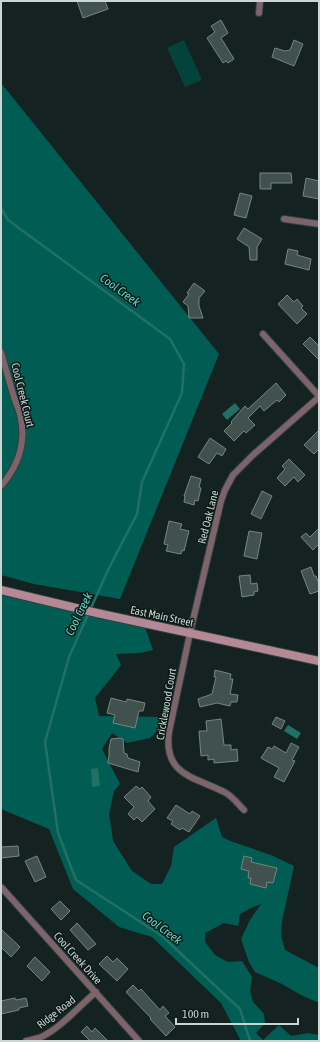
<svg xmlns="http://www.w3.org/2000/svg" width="320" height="1042" viewBox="0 0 320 1042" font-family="'Asap Condensed',sans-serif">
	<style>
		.green { fill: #04433b }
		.forest { fill: #015d53 }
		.water { fill: #217065 }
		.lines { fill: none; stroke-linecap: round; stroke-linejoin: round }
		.stream { stroke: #217065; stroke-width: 2.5 }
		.building { fill: #40514e; stroke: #748682 }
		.street-casing { stroke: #313f3d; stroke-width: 8 }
		.secondary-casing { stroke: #313f3d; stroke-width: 10 }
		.street { stroke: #7d636a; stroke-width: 6 }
		.secondary { stroke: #b28995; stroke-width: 8 }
		.labels { text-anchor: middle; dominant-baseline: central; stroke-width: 3; stroke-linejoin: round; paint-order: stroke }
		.street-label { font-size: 11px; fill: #cbd5d2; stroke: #0b1a17 }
		.water-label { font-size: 12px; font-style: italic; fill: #66d7c5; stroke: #0b1a17 }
	</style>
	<rect width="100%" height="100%" fill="#142321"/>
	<path class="green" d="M184,40L202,80L185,87L167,48Z"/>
	<path class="forest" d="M1,83L219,354L120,599L34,584L1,575Z
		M1,595L145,627L153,650L140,653L116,654L121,665L95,698L99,716L160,717L157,731L150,738L127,743L112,733L102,749L120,784L114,791L109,814L113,841L132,871L151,884H162L171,866L174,847L216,818L222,837L233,842L271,855L294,866L282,921L281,936L285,950L319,968V1003L301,995L282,984L255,972L249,962L241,939L250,920L261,904L251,908L240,914L238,926L224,923L205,933V942L215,955L228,962L242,961L252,977L250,991L253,1002L264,1014L265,1023L256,1033L263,1040L279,1025L291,1036L308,1033L319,1035V1041H241L221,1003L152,937L119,927L73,889L49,829L1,809Z"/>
	<path class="water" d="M235,403L240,409L227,420L222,414Z
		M288,725L301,733L297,739L284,731Z
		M98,768L100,786L92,787L91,769Z"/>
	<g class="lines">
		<path class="stream" d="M1,208L8,220L170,339L184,364L182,393L142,482L137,514L108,570L69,657L45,742L58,833L76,880L162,936L240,1009L250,1041"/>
	</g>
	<path class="building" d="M77,1H105L108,9L83,18Z
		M221,20L228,33L221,38L234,59L228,63L226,61L223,63L207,38L215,32L211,26Z
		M294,40L303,44L294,66L272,57L275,48L285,51L290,50Z
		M260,173H291L292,183H271V189H260Z
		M306,178L319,181V199L303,196Z
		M240,193L252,196L246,218L234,215Z
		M244,228L262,239L257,247V260H250L249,247L237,239Z
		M288,249L298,251L297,255L311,259L309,270L285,264Z
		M194,283L205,291L199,298V306L203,318H189L188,306L183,302L189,294L187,293Z
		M287,295L294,302L297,299L303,306L301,308L307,314L297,324L278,304Z
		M310,337L319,346V360L303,344Z
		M276,383L286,395L279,402L277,400L264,411L260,406L248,418L255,425L246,433L244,431L234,441L224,431L232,423L231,422L245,406L248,409Z
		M319,430V449L314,454L304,445Z
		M210,438L226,449L222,456L217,453L209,464L198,457Z
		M289,459L305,475L298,482L294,477L285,486L277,478L285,469L282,466Z
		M191,476L201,479L199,487L201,488L198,501L195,500L194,505L184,502L185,496H184Z
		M262,491L272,496L261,519L251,514Z
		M169,521L182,524L180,529L189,531L184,551L182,550L181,554L166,551L168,545L164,544Z
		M319,528V544L313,550L301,537L306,533L310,537Z
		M249,531L262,533L257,559L244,556Z
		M311,567L314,576H316L319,584V591L310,594L301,571Z
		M250,575L251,584L257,583L258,591L254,592V595L242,597L239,576Z
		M215,670L231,674L230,679H233L230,694L238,695L237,702H231L230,706L217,703L200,707L198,699L212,694L216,677H214Z
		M111,698L126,702L127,699L145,703L143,711H139L135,728L113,723L115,715L107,713Z
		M276,717L285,721L281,729L272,724Z
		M221,719L224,745H231V750L237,749L238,761L214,763V759L208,760V755L201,756L199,731H207L206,721Z
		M119,738L123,739L124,753L127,754L128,758L140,762L138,772L108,763L109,755V749L111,739Z
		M291,743L299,747L292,760L295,761L284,782L274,777L279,768L261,758L268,747L272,749L274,746L286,753Z
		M136,786L140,789L142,787L151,797L148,801L155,809L142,822L137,817L134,820L128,814L134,807L124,797Z
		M176,805L190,814L192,811L200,816L189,832L182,828L180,830L171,824L173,821L167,818Z
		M18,846L19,856L1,858V847Z
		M37,856L46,877L35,882L25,861Z
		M244,856L252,858L251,862L277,868L273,883L267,882L266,888L250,884L251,878H248L249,871L241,869Z
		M60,901L70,911L61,920L51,909Z
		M77,923L96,944L88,950L70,930Z
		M1,929L20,947L11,957L1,947Z
		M107,956L113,962L117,958L128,969L117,981L99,964Z
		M35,957L50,972L42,981L27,966Z
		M133,985L139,991L141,989L160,1010L163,1006L169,1013L165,1016L175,1027L166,1036L150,1019L151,1018L126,992Z
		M15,998L16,1000L26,998L28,1006L19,1008V1010L1,1014V1001Z
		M87,1026L92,1032L95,1028L108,1041H90L81,1032Z"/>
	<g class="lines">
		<defs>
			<path id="street" d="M259,13L260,1
				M284,219L319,224
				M263,334L319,396
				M1,352C5,366 9,380 13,394C15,401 18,407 20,414C27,442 19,465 1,486
				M244,810C239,805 233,797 226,793C197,777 163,777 169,732L190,633L221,501L225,490L233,475L253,455L319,397
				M2,888L139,1041
				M26,1041C30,1040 35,1039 39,1038C60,1029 78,1007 96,992"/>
			<path id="secondary" d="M1,590L97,613L319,661"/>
		</defs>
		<use href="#street" class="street-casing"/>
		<use href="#secondary" class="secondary-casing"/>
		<use href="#street" class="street"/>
		<use href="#secondary" class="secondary"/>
	</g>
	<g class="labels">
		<g class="street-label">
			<text transform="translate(23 395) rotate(76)">Cool Creek Court</text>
			<text transform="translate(208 517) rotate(-76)">Red Oak Lane</text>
			<text transform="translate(162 616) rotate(12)">East Main Street</text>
			<text transform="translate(166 704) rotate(-80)">Cricklewood Court</text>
			<text transform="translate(78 958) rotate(48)">Cool Creek Drive</text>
			<text transform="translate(56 1012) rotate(-38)">Ridge Road</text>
		</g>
		<g class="water-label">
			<text transform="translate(120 290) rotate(36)">Cool Creek</text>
			<text transform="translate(79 614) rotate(-64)">Cool Creek</text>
			<text transform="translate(162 928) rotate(37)">Cool Creek</text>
		</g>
	</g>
	<rect width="320" height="1042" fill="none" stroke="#cbd5d2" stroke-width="4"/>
	<path d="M176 1018v6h122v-6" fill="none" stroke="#cbd5d2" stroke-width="2"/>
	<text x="182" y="1018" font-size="12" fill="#cbd5d2" stroke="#0b1a17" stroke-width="3" paint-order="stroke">100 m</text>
</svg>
